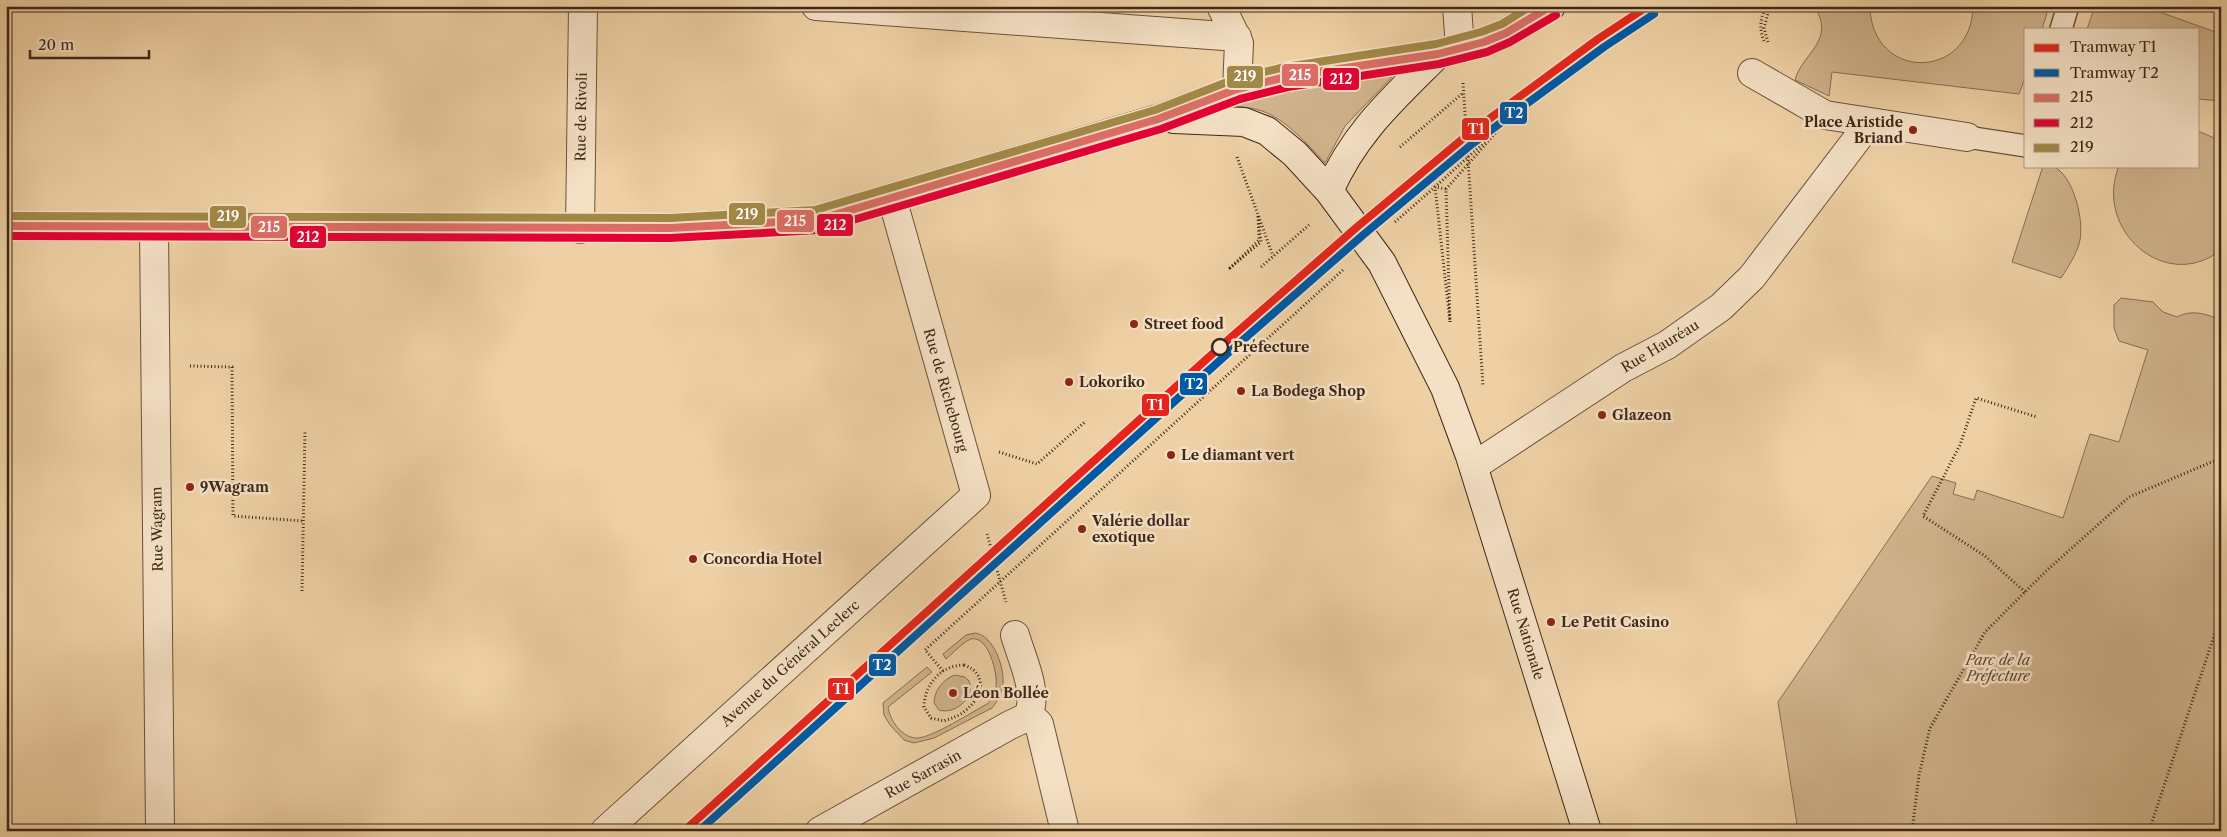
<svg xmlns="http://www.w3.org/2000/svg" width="2227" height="837" viewBox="0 0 2227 837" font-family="'Libre Caslon Text',serif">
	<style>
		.green { fill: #d0b38c; stroke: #876e52 }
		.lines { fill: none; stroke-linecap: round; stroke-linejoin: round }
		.lane-casing { stroke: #6a523c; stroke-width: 24 }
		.street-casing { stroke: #6a523c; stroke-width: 30 }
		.secondary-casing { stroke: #3e2819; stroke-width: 30 }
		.path { stroke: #3e2819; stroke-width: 3; stroke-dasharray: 1 2.5; stroke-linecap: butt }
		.lane { stroke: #f4e0c4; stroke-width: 21 }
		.street { stroke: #f4e0c4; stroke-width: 28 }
		.secondary { stroke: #f4e0c4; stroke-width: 28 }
		.bus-1-casing { stroke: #f4e0c4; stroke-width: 11 }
		.bus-2-casing { stroke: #f4e0c4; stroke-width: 11 }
		.bus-3-casing { stroke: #f4e0c4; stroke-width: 11 }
		.bus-1 { stroke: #dc6d65; stroke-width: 8 }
		.bus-2 { stroke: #e40134; stroke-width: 8 }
		.bus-3 { stroke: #a28847; stroke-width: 8 }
		.tram-1-casing { stroke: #f4e0c4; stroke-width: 11 }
		.tram-2-casing { stroke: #f4e0c4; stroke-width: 11 }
		.tram-1 { stroke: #e5251d; stroke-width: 8 }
		.tram-2 { stroke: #0059a6; stroke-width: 8 }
		.poi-dot { fill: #8f2418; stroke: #f4e0c4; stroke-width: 2 }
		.stop-dot { fill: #f4e0c4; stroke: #3e2819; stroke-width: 2.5 }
		.labels { text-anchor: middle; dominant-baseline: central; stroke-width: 5; stroke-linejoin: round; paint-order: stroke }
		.street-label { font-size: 14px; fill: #3e2819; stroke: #f4e0c4 }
		.poi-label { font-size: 14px; font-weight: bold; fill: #3e2819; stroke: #f4e0c4; text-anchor: start }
		.stop-label { font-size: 14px; font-weight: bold; fill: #3e2819; stroke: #f4e0c4; text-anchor: start }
		.park-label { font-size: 14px; font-style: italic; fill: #5b4430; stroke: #f4e0c4 }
		.line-badge { stroke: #f4e0c4; stroke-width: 2 }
		.badge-label { font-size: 14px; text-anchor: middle; font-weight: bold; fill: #fff }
	</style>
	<rect width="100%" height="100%" fill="#eed0a4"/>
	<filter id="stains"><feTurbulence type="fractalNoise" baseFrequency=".004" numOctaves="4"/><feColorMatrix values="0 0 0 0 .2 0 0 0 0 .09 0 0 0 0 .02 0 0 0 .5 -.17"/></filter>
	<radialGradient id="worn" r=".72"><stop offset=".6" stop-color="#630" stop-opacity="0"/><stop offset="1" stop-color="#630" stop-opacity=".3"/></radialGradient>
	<path class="green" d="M1814,6H1870C1871,82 1972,81 1973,6H2034L2048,10L2042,29H2026V75L2019,94L1832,72L1829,96L1795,80C1802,53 1837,41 1814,6Z
		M2095,6H2143L2221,34V101L2198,99V29H2087Z
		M1393,76L1345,126L1325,163C1307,144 1287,120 1262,111C1251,107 1238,107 1226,105L1288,92Z
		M2198,131L2221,141V250C2165,294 2093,229 2119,166H2198Z
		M2043,166C2046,166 2051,166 2054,167C2074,176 2084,221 2080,240C2077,254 2068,267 2061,278L2012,262Z
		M2121,298L2153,302L2163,312L2177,317C2192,309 2206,314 2221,320V831H1798L1778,702L1932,476L1956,483L1953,494L1974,500L1977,490L2063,518L2090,434L2119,442L2148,350L2119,341L2114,328V305Z
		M975,633C993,635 1004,666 1003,682C1002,692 998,701 992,708L934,738L914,743L904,740L890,725L884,715L883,703L927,667L932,672L888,707C890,720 902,739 918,738C933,737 972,712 987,704C992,699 996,694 996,687C998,675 989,635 971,639C963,642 953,653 946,659L943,654L966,635Z
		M955,675L965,677L969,681C976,698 954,715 939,710L934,703C934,691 943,679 955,675Z"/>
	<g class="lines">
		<defs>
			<path id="lane" d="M2061,29L2068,6
				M1967,137L2026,146"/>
			<path id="street" d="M816,6L1237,37
				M1221,6L1239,43L1237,89
				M1457,6L1460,48
				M1752,73L1825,115L1967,137
				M154,227L160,831
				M580,229L583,6
				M1474,466L1623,368L1667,345L1721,307L1752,277L1870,122
				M1015,635C1022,660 1040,694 1027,718
				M605,831L976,495L892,198
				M820,831L1010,725L1025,718L1036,721L1039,724L1065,831"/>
			<path id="secondary" d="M1174,119L1244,122L1267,131L1295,154L1329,191L1382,263L1445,388L1470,456L1587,831
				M1329,191C1355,132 1393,99 1438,54
				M6,226L618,228H670L817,220L1158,119L1237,89L1286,77L1438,54L1484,42L1506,33L1551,6"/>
		</defs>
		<use href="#lane" class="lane-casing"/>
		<use href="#street" class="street-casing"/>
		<use href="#secondary" class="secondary-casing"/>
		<path class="path" d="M1764,41C1759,30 1760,16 1767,6
			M1768,42L1764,28L1770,6
			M1463,83L1483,386
			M1500,128L1446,189L1450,322L1435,187Z
			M1400,147L1463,93
			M1237,157L1273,256
			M1258,216L1261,242L1230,268L1259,240Z
			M1395,222L1435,187L1446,189
			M1261,267L1310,224
			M190,366L232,367L233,516L303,521
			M999,452L1037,464L1086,421
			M987,534L1006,602
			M302,591L305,430
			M2025,592L1985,556L1923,516L1960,445L1976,398L2037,417
			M964,665C988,673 983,697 965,711C959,716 952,718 944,721L931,718L924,707C924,685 941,665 964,665Z
			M943,671L925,650L1344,269
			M1912,831L1919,775L1930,728L1985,632L2045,572L2129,497L2221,458
			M2149,831L2221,615"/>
		<use href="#lane" class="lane"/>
		<use href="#street" class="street"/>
		<use href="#secondary" class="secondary"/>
		<defs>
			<path id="bus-1" d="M6,226L670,228L817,220L1158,119L1237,89L1286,77L1438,54L1484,42L1506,33L1551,6"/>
			<path id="bus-2" d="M6,236L670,238L819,230L1161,129L1240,99L1288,87L1439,64L1487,52L1510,42L1556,15"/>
			<path id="bus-3" d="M6,216L670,218L815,210L1155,110L1235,79L1285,67L1436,44L1481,32L1502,24L1531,6"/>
		</defs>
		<use href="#bus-1" class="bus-1-casing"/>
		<use href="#bus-2" class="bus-2-casing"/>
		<use href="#bus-3" class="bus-3-casing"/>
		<use href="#bus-1" class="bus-1"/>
		<use href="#bus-2" class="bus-2"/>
		<use href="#bus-3" class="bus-3"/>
		<defs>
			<path id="tram-1" d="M684,831L1220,347L1357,227L1466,136L1598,39L1648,6"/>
			<path id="tram-2" d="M699,831L1227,354L1363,235L1472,144L1604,47L1654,14"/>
		</defs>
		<use href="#tram-1" class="tram-1-casing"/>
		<use href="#tram-2" class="tram-2-casing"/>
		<use href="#tram-1" class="tram-1"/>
		<use href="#tram-2" class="tram-2"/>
	</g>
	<g class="poi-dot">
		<circle cx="1913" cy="130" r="5"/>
		<circle cx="1134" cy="324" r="5"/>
		<circle cx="1069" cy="382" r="5"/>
		<circle cx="1241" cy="391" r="5"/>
		<circle cx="1602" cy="415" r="5"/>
		<circle cx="1171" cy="455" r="5"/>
		<circle cx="190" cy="487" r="5"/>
		<circle cx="1082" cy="529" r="5"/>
		<circle cx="693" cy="559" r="5"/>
		<circle cx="1551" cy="622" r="5"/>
		<circle cx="953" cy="693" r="5"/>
	</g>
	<circle class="stop-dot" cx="1220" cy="347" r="8"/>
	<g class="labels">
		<g class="street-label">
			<text transform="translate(581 117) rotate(-89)">Rue de Rivoli</text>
			<text transform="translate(1660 346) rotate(-31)">Rue Hauréau</text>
			<text transform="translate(946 390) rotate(74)">Rue de Richebourg</text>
			<text transform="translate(157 529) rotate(-91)">Rue Wagram</text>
			<text transform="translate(1526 634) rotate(73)">Rue Nationale</text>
			<text transform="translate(790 663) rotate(-42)">Avenue du Général Leclerc</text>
			<text transform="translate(923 774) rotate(-29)">Rue Sarrasin</text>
		</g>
		<g class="poi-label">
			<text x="1903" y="122" text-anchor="end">Place Aristide<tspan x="1903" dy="16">Briand</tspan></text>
			<text x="1144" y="324">Street food</text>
			<text x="1079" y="382">Lokoriko</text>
			<text x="1251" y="391">La Bodega Shop</text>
			<text x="1612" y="415">Glazeon</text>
			<text x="1181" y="455">Le diamant vert</text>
			<text x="200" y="487">9Wagram</text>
			<text x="1092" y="521">Valérie dollar<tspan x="1092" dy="16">exotique</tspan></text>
			<text x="703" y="559">Concordia Hotel</text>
			<text x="1561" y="622">Le Petit Casino</text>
			<text x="963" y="693">Léon Bollée</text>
		</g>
		<g class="stop-label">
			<text x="1233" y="347">Préfecture</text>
		</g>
		<g class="park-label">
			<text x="1998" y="660">Parc de la<tspan x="1998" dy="16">Préfecture</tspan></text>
		</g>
	</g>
	<g class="line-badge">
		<rect x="1281" y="63" width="38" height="24" rx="5" fill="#dc6d65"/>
		<rect x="1226" y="65" width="38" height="24" rx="5" fill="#a28847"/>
		<rect x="1322" y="67" width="38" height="24" rx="5" fill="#e40134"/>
		<rect x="1499" y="101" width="29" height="24" rx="5" fill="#0059a6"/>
		<rect x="1461" y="117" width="29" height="24" rx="5" fill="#e5251d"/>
		<rect x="728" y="202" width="38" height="24" rx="5" fill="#a28847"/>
		<rect x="209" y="205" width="38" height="24" rx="5" fill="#a28847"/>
		<rect x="776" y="209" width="39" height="24" rx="5" fill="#dc6d65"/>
		<rect x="816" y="213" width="38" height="24" rx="5" fill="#e40134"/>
		<rect x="250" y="215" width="38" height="24" rx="5" fill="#dc6d65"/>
		<rect x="289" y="225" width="38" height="24" rx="5" fill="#e40134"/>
		<rect x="1179" y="372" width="29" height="24" rx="5" fill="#0059a6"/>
		<rect x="1141" y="393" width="29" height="24" rx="5" fill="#e5251d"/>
		<rect x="868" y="653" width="29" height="24" rx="5" fill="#0059a6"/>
		<rect x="827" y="677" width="28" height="24" rx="5" fill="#e5251d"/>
	</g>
	<g class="badge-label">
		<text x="1300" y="80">215</text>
		<text x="1245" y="81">219</text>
		<text x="1341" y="84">212</text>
		<text x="1514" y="118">T2</text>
		<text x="1476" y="134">T1</text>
		<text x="747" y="219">219</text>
		<text x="228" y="221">219</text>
		<text x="795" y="226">215</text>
		<text x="835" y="230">212</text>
		<text x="269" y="232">215</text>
		<text x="308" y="242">212</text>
		<text x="1194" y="389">T2</text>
		<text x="1155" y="410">T1</text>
		<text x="882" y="670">T2</text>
		<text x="841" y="694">T1</text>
	</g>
	<rect width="2227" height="837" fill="none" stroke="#eed0a4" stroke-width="25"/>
	<rect x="8" y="8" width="2212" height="822" fill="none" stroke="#3e2819" stroke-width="2.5"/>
	<rect x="12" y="12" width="2202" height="812" fill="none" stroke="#3e2819"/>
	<rect x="2024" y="28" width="175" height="140" fill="#f4e0c4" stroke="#ab9680"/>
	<rect x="2034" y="44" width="25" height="8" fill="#e5251d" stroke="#ab9680"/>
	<text x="2070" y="52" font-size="15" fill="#3e2819">Tramway T1</text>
	<rect x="2034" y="69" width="25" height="8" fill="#0059a6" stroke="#ab9680"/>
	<text x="2070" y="78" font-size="15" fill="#3e2819">Tramway T2</text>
	<rect x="2034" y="94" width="25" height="8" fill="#dc6d65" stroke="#ab9680"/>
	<text x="2070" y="102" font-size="15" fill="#3e2819">215</text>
	<rect x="2034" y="119" width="25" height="8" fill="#e40134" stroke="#ab9680"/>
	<text x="2070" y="128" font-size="15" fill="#3e2819">212</text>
	<rect x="2034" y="144" width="25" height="8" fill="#a28847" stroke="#ab9680"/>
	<text x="2070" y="152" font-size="15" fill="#3e2819">219</text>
	<path d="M30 50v8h119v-8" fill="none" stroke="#3e2819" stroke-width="2.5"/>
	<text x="38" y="50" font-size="15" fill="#3e2819" stroke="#f4e0c4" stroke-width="4" paint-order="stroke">20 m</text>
	<rect width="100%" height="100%" filter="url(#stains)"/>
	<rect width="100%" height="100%" fill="url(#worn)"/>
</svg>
